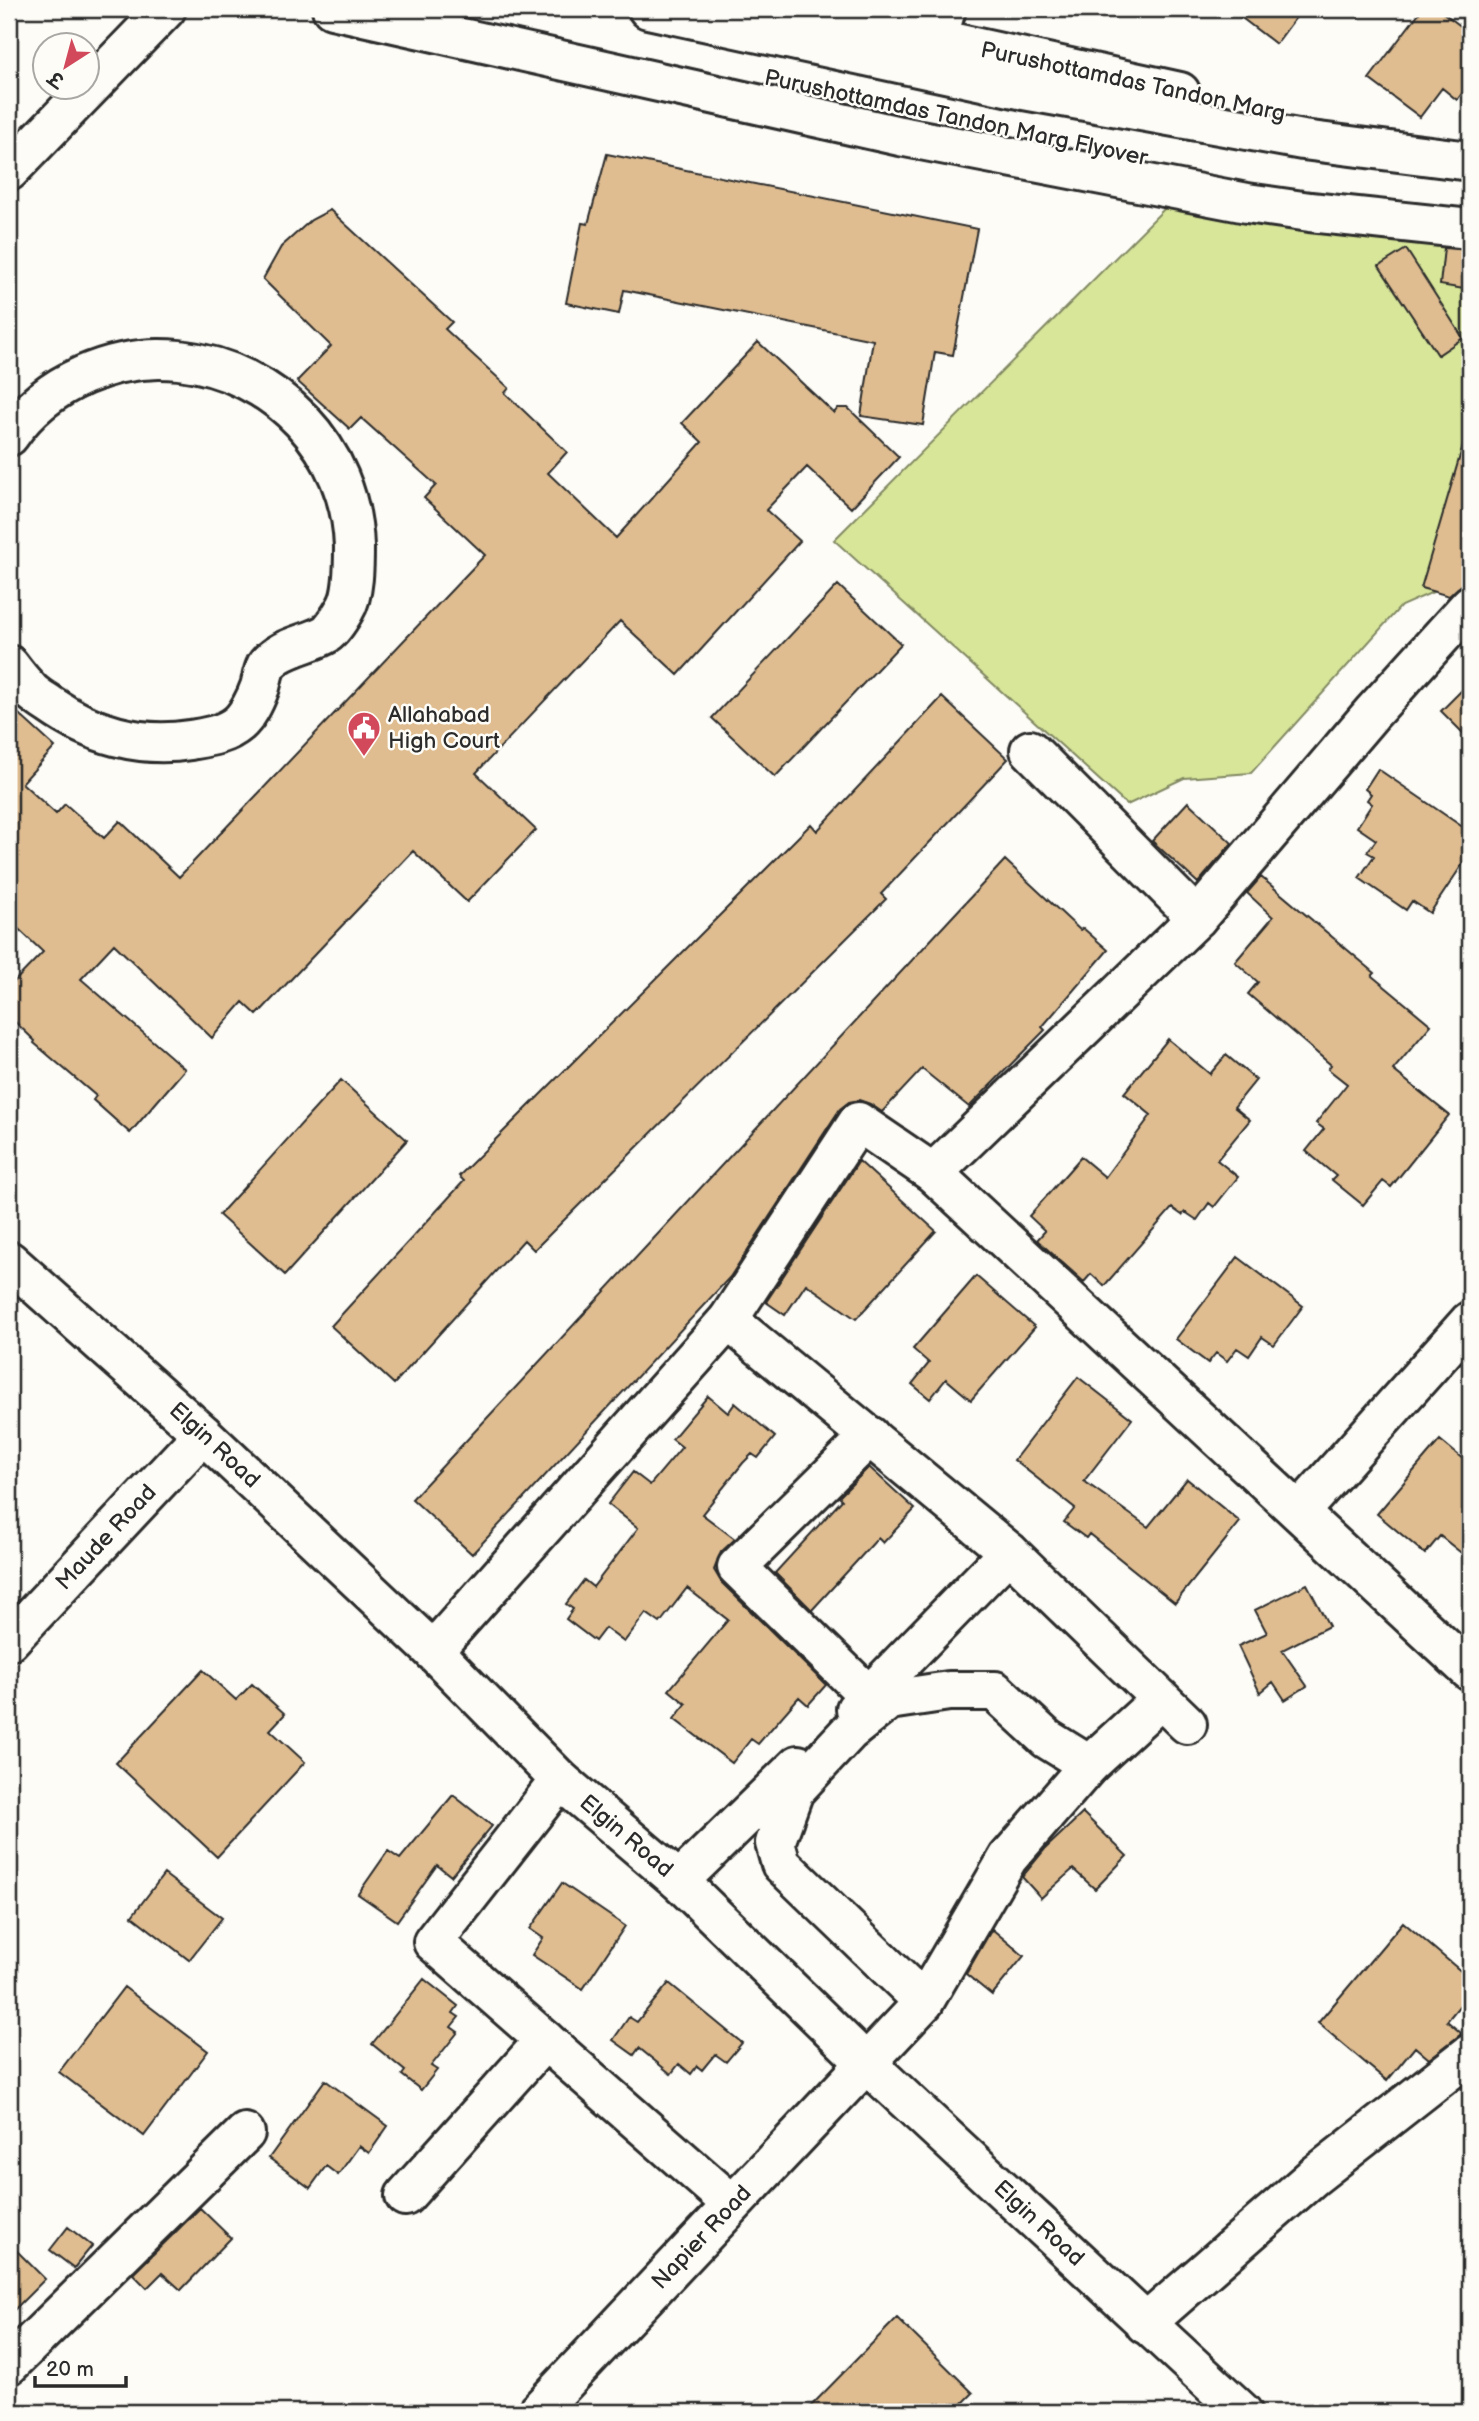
<svg xmlns="http://www.w3.org/2000/svg" width="1479" height="2421" viewBox="0 0 1479 2421" font-family="'Balsamiq Sans','Playpen Sans Deva',sans-serif">
	<style>
		.green { fill: #d7e699; stroke: #818862; stroke-width: 2 }
		.building { fill: #dfbd91; stroke: #2b2b2b; stroke-width: 2 }
		.lines { fill: none; stroke-linecap: round; stroke-linejoin: round }
		.minor-casing { stroke: #2b2b2b; stroke-width: 44 }
		.major-casing { stroke: #2b2b2b; stroke-width: 44 }
		.minor { stroke: #fdfcf7; stroke-width: 38 }
		.major { stroke: #fdfcf7; stroke-width: 38 }
		.labels { text-anchor: middle; dominant-baseline: central; stroke-width: 5; stroke-linejoin: round; paint-order: stroke }
		.street-label { font-size: 23px; fill: #2b2b2b; stroke: #fdfcf7 }
		.poi-label { font-size: 23px; fill: #2b2b2b; stroke: #fdfcf7; text-anchor: start }
	</style>
	<rect width="100%" height="100%" fill="#fdfcf7"/>
	<filter id="ink" filterUnits="userSpaceOnUse"><feTurbulence type="fractalNoise" baseFrequency=".0143" numOctaves="2"/><feDisplacementMap in="SourceGraphic" scale="14" xChannelSelector="R" yChannelSelector="G"/><feConvolveMatrix kernelMatrix="1 2 1 2 8 2 1 2 1" color-interpolation-filters="sRGB"/></filter>
	<g filter="url(#ink)">
		<path class="green" d="M1187,186L1470,215V562L1447,586L1401,606L1251,773L1184,778L1127,805L834,540Z"/>
		<path class="building" d="M1230,9H1302L1276,44Z
			M1422,9H1438L1470,33V83L1457,100L1442,88L1420,117L1369,79Z
			M607,154L977,229L953,355L935,352L923,425L861,416L873,340L624,290L619,314L566,303L582,223L588,224Z
			M330,210L452,322L445,329L509,388L505,393L567,452L548,473L616,538L702,442L682,423L758,342L834,413L838,408H848L899,457L851,508L807,467L766,510L800,541L678,675L620,621L476,773L536,830L467,902L413,851L257,1015L243,1002L212,1038L114,944L81,979L185,1069L130,1133L93,1100L96,1096L34,1043L35,1041L9,1016V987L43,952L9,920V705L55,747L22,783L56,814L65,804L104,838L120,821L179,877L485,555L424,498L436,485L361,418L350,429L297,381L331,346L263,279L281,247L311,220Z
			M1444,248L1470,250V290L1440,285Z
			M1406,249L1463,338L1438,355L1379,266Z
			M1464,442L1470,443V584H1463L1449,596L1421,588Z
			M838,585L901,644L775,777L712,718Z
			M1470,682V740L1441,711Z
			M942,697L1008,759L881,894L886,899L534,1250L524,1240L394,1384L331,1326L464,1181L459,1176L811,824L817,831Z
			M1378,769L1470,832V853L1430,913L1412,901L1406,910L1359,878L1374,856L1367,852L1376,840L1357,827L1372,804L1367,800L1371,794L1365,789Z
			M1188,802L1232,843L1198,883L1152,841Z
			M1005,860L1080,930L1083,928L1108,950L1042,1027L1045,1030L969,1107L922,1069L882,1112L870,1104L859,1100L849,1102L840,1109L730,1277L472,1554L412,1499Z
			M1261,877L1375,973L1372,976L1431,1025L1393,1070L1449,1115L1391,1187L1383,1181L1363,1205L1332,1180L1336,1176L1306,1151L1324,1129L1316,1123L1347,1084L1328,1069L1331,1065L1248,994L1258,982L1235,962L1273,917L1247,893Z
			M1168,1039L1210,1074L1226,1055L1256,1080L1234,1107L1250,1120L1217,1160L1238,1177L1214,1207L1209,1203L1197,1220L1185,1212L1182,1215L1172,1208L1104,1286L1091,1274L1084,1282L1037,1240L1045,1231L1029,1216L1081,1157L1105,1177L1151,1115L1124,1093Z
			M341,1080L407,1140L285,1275L219,1215Z
			M859,1161L936,1231L856,1319L806,1284L785,1315L766,1302Z
			M1238,1257L1303,1306L1274,1345L1262,1337L1249,1356L1237,1348L1227,1361L1216,1353L1208,1363L1176,1339Z
			M976,1276L1035,1327L971,1400L946,1379L930,1399L912,1384L929,1363L913,1349Z
			M1078,1377L1132,1419L1084,1481L1148,1527L1187,1479L1240,1522L1175,1603L1089,1534L1086,1538L1064,1522L1075,1508L1014,1460Z
			M708,1396L728,1413L735,1403L775,1437L758,1458L752,1454L743,1463L702,1514L735,1539L721,1552L714,1570L722,1583L826,1685L808,1705L799,1697L758,1744L751,1739L732,1763L674,1719L686,1704L669,1690L728,1620L687,1588L660,1623L646,1613L624,1642L605,1628L595,1641L566,1619L573,1609L566,1604L584,1580L593,1587L638,1528L608,1504L633,1472L650,1485L682,1447L672,1439Z
			M1440,1440L1470,1465V1560L1440,1536L1425,1554L1377,1514Z
			M869,1467L915,1509L883,1543L878,1538L812,1610L775,1573L842,1500L839,1497Z
			M1307,1584L1329,1626L1282,1650L1307,1686L1285,1700L1273,1682L1260,1693L1238,1646L1267,1633L1255,1610Z
			M203,1670L236,1700L252,1684L285,1714L270,1730L305,1762L217,1857L116,1763Z
			M453,1795L492,1826L451,1876L437,1865L397,1921L358,1894L388,1851L400,1859Z
			M1083,1813L1127,1856L1095,1889L1073,1869L1041,1898L1022,1877L1045,1849Z
			M164,1874L222,1918L189,1960L132,1916Z
			M562,1883L625,1926L583,1989L532,1955L543,1938L530,1929Z
			M1403,1922L1470,1979V1993L1447,2021L1461,2033L1460,2035L1429,2059L1415,2047L1387,2081L1318,2023Z
			M992,1929L1024,1956L992,1995L966,1974Z
			M424,1979L458,2006L453,2013L459,2017L451,2027L458,2032L431,2066L437,2070L421,2090L402,2075L405,2071L372,2044Z
			M669,1983L742,2043L726,2062L715,2054L702,2070L697,2066L691,2074L679,2064L671,2074L639,2048L634,2055L613,2040L629,2017L637,2022Z
			M124,1987L208,2051L144,2136L59,2072Z
			M325,2080L388,2126L369,2153L359,2146L338,2175L326,2166L310,2188L269,2158Z
			M200,2208L231,2238L181,2290L162,2273L147,2288L133,2274Z
			M68,2227L92,2246L74,2268L50,2250Z
			M9,2243L45,2279L9,2315Z
			M897,2318L973,2393L954,2412H805Z"/>
		<g class="lines">
			<defs>
				<g id="minor">
					<path d="M937,40L946,9"/>
					<path d="M9,171L166,9"/>
					<path d="M9,436C46,382 115,353 179,360C276,371 351,448 354,547C354,564 354,595 345,609C341,616 332,630 326,634C310,644 278,647 266,666C263,672 262,680 260,687C256,698 248,715 239,723C225,735 207,737 190,740C140,748 91,734 50,705C43,700 35,696 29,689C22,682 15,673 9,665"/>
					<path d="M1030,750L1197,918"/>
					<path d="M933,1173L1197,918L1372,713L1470,605"/>
					<path id="s1" d="M9,1261L203,1434L433,1651L560,1780L679,1881L866,2063L1242,2412"/>
					<path d="M728,1320L1009,1552L1187,1724"/>
					<path d="M1300,1511L1470,1321"/>
					<path id="s2" d="M9,1641L203,1434"/>
					<path d="M433,1651L728,1320L858,1122L933,1173L1470,1671"/>
					<path d="M869,1696L737,1567L870,1436"/>
					<path d="M856,1709L1009,1552"/>
					<path d="M560,1780L433,1942L732,2204"/>
					<path d="M679,1881L798,1765"/>
					<path d="M924,2002L1008,1858L1089,1765"/>
					<path d="M405,2196L545,2040"/>
					<path d="M1145,2324L1313,2177L1470,2054"/>
					<path d="M9,2365L245,2133"/>
					<path id="s3" d="M537,2412L924,2002L781,1864L775,1843L794,1791L849,1732L889,1700L949,1691H995L1047,1739L1089,1765L1161,1699"/>
				</g>
				<path id="major" d="M332,9L900,136L1247,203L1310,212L1470,229
					M648,9L1024,90L1303,140L1470,161
					M799,9L1180,92"/>
			</defs>
			<use href="#minor" class="minor-casing"/>
			<use href="#major" class="major-casing"/>
			<use href="#minor" class="minor"/>
			<use href="#major" class="major"/>
		</g>
	</g>
	<defs>
		<symbol id="civic-pin" viewBox="-11 -11 22 30"><path d="M0 17L-7.5 6A9.5 9.5 0 1 1 7.5 6Z" fill="#d1495b" stroke="#fdfcf7"/><path d="M-.6-6.5H3V-4.5H.6V-3L4-1V1h2V6H-6V1h2V-1L-.6-3ZM-1.2 2.5V6h2.4V2.5Z" fill="#fff"/></symbol>
	</defs>
	<g fill-rule="evenodd">
		<use href="#civic-pin" x="345" y="709" width="38" height="52"/>
	</g>
	<g class="labels">
		<g class="street-label">
			<text transform="translate(1133 82) rotate(12)">Purushottamdas Tandon Marg</text>
			<text transform="translate(956 118) rotate(12)">Purushottamdas Tandon Marg Flyover</text>
			<text stroke="none"><textPath href="#s1" startOffset="276">Elgin Road</textPath></text>
			<text stroke="none"><textPath href="#s2" startOffset="142">Maude Road</textPath></text>
			<text stroke="none"><textPath href="#s1" startOffset="844">Elgin Road</textPath></text>
			<text stroke="none"><textPath href="#s1" startOffset="1410">Elgin Road</textPath></text>
			<text stroke="none"><textPath href="#s3" startOffset="240">Napier Road</textPath></text>
		</g>
		<g class="poi-label">
			<text x="388" y="715">Allahabad<tspan x="388" dy="26">High Court</tspan></text>
		</g>
	</g>
	<rect width="1479" height="2421" fill="none" stroke="#fdfcf7" stroke-width="35"/>
	<rect x="18" y="18" width="1444" height="2386" fill="none" stroke="#2b2b2b" stroke-width="2.5" filter="url(#ink)"/>
	<g transform="translate(66 66) rotate(216)"><circle r="33" fill="#fdfcf7" stroke="#a9a8a5" stroke-width="2"/>
	<path d="M0-5L12 26L0 18L-12 26Z" fill="#d1495b"/>
	<text y="-10" font-size="19" font-weight="bold" text-anchor="middle" fill="#2b2b2b">उ</text>
	</g>
	<path d="M35 2376v10h91v-10" fill="none" stroke="#2b2b2b" stroke-width="3.5"/>
	<text x="46" y="2376" font-size="21" fill="#2b2b2b" stroke="#fdfcf7" stroke-width="5" paint-order="stroke">20 m</text>
</svg>
